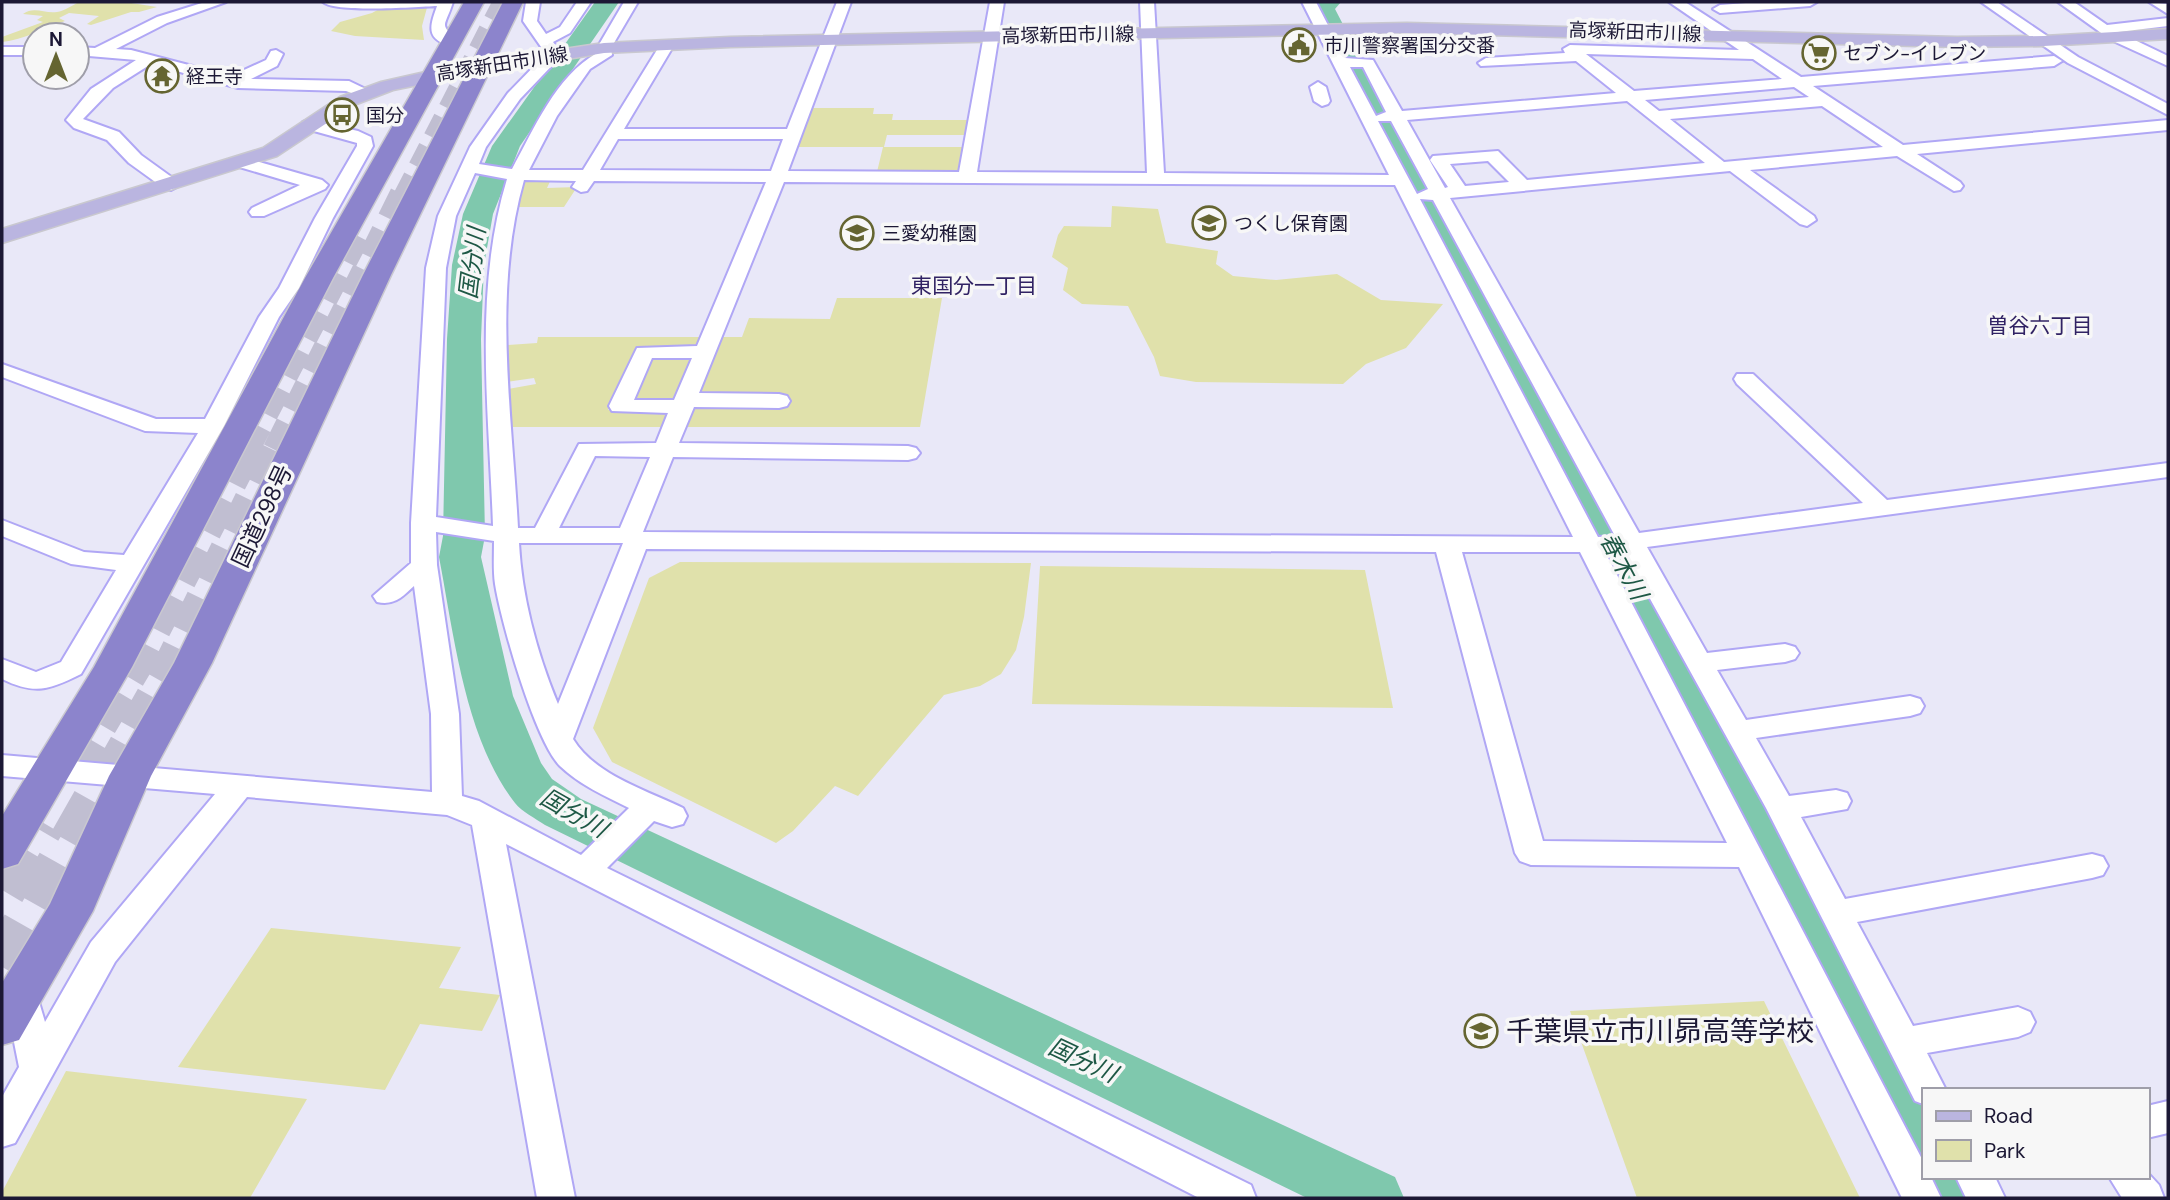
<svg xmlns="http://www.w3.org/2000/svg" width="2170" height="1200" viewBox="0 0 2170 1200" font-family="'DM Sans','Noto Sans JP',sans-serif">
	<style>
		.green { fill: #e0e1ab }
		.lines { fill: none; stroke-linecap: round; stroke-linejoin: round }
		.river { fill: #7fc8ad; fill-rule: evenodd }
		.highway-tunnel-far3 { stroke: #c0bed1; stroke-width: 22; stroke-dasharray: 22 11; stroke-linecap: butt }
		.highway-tunnel-far2 { stroke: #c0bed1; stroke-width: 29; stroke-dasharray: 29 14; stroke-linecap: butt }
		.highway-tunnel-far1 { stroke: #c0bed1; stroke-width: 37; stroke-dasharray: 37 18; stroke-linecap: butt }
		.highway-tunnel { stroke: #c0bed1; stroke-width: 47; stroke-dasharray: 47 24; stroke-linecap: butt }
		.minor-casing { stroke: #b0a7f5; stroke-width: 4 }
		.major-casing { stroke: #c9c8cf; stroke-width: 3 }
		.highway-casing { stroke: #c9c8cf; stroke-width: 3 }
		.minor { fill: #fff; fill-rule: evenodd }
		.major { fill: #bab5e0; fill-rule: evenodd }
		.highway { fill: #8c84cc; fill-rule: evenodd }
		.labels { text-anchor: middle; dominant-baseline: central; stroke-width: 7; stroke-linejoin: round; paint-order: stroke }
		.far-street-label { font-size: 19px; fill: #1c1835; stroke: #f7f7f7 }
		.far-poi-label { font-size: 19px; fill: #1c1835; stroke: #f7f7f7; text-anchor: start }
		.far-neighbourhood-label { font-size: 21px; fill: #312364; stroke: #f7f7f7 }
		.street-label { font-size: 23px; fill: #1c1835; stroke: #f7f7f7 }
		.water-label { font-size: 24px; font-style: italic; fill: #1e5845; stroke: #f7f7f7 }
		.near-poi-label { font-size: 28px; fill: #1c1835; stroke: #f7f7f7; text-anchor: start }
	</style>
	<rect width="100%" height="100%" fill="#e9e8f8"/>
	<path class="green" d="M79,2H125L157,7L139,12H131L91,25L87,24L99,16L69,13L59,18L65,21C44,28 24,40 2,42V37L43,22L37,20L43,16L23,14C34,6 45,14 57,12C64,11 73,5 79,2Z
		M428,4L422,26L424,40L355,36L331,31L340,22L372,13L383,7Z
		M809,108H874L873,114H893L892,120H972L969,135H887L884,147H967L962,175L876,176L883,147H794Z
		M552,177L547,188L577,187L564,207H514L521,180Z
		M1112,206L1158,209L1166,243L1218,251L1216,264L1233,276L1276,280L1337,274L1381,300L1443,304L1406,348L1366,364L1343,384L1196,382L1160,376L1154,357L1128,306L1082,304L1063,290L1068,268L1052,257L1058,235L1064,226L1111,227Z
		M837,298H942L920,427H686L693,409L702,406L708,396L699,391L721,337H742L749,318L830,319Z
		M538,337H706L702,346L695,348H638L608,410L665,411L670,414L664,427H508V389L536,384L534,378L506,382L508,345L537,343Z
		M657,355H694L681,397C667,403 643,406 630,399L649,358Z
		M680,562L1031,563L1024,617L1016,650L1001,674L980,686L944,695L858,796L835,786L793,831L776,843L612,762L593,728L649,578Z
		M1040,566L1365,570L1393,708L1032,704Z
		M271,928L461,947L439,988L500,995L482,1031L420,1024L385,1090L178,1067Z
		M1764,1001L1860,1198H1637L1570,1011Z
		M66,1071L307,1099L250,1198H2V1192Z"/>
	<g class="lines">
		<path class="river" d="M595,2H619L520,146L493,214L484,265L481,339L485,536L481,557L513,696L541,763L552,779L581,799L1395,1177L1404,1198H1307L545,825C535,818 522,812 515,803C465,739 454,635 439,557L443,536L447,339L452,265L463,214L492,146Z
			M1316,2H1341L1335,9L1364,65L1374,73L1520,336L1930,1090H1923V1177H1978L1987,1198H1922L1912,1177L1918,1163L1901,1157L1486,336L1351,78C1337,72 1317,24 1311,8Z"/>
		<path class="highway-tunnel-far3" d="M404,197L504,2"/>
		<path class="highway-tunnel-far2" d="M244,451L356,235
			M277,451L404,195"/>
		<path class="highway-tunnel-far1" d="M71,771L133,666L245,449
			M109,778L173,664L278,449"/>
		<path class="highway-tunnel" d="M2,890L42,822
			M2,967L110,776"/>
		<defs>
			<path id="minor" d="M205,2H226L167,23L116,49L131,50L231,76L266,60L271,51L276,50L283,54L277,66L251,79L349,81L374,93L366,98L346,91L238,88L151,64L113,88L83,119L119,132L141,155L177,181L180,185L171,190L165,189L129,163L107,140L74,128L66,120L91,89L136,60L77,55V47L95,48L157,17Z
				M323,2H453C444,30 439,21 458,42L451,46C425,39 430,26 437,6C417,7 335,13 323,2Z
				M526,2H540L537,21L546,34L560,27L577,2H591L570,33L553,42L562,55L520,99L486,147L479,164L512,169C534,129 556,76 597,53V48L624,2H638L611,48L612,55L590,69L557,116L529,170H583L660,45L667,41L674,45L624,129H787L837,2H851L788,171L959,172L990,2H1004L977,172L1147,173L1140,2H1154L1164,173L1389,175L1302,2H1316L1345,58L1373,60L1402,111L1616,93L1576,61L1481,66L1478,63L1486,58L1565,53L1563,49L1570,45L1739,50L1669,2H1685L1801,77L2054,56L2062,61L2054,66L1813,86L1903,145L2168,120V130L1917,154L1960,182L1963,186L1960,190L1954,191L1897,156L1750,170L1814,216L1816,220L1807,226L1800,224L1730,171L1450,198L1639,533L1863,503L1737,384L1734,379L1737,374H1753L1887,500L2168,463V477L1647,547L1707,653L1785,644L1795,647L1799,653L1795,659L1785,662L1717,670L1746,720L1910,696L1920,699L1924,706L1920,713L1910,716L1756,738L1789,796L1836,790L1847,793L1851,801L1847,809L1801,817L1845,899L2092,854L2103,857L2108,866L2103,875L2092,878L1857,922L1913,1026L2018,1007L2030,1012L2035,1022L2030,1032L2018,1037L1927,1053L1946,1090H1923V1104L1915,1101L1766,808L1623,550L1605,552L1923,1161V1177H1931L1941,1198H1902L1739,867L1531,865L1520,861L1515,853L1436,552L646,549L573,739C595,775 646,790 683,808L687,816L683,824L672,827L654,821L607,868L1251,1185L1256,1198H1199L506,844L575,1198H537L472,825L447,815L247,797L115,962L15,1143L2,1147V1097L19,1067L4,992L9,982L21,978L33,982L45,1022L91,942L215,794L2,776V755L432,792L431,714L414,586C402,597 394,606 377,602L373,596L411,563V523L426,268L438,216L470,147L508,93L546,54L523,21ZM1586,54L1753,59L1782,79L1634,91ZM1350,67H1363L1386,112L1376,116ZM1794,87L1809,97L1659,111L1645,100ZM1627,101L1705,163L1527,180L1498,151L1433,156L1430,160L1448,187L1445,188L1407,120ZM1822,106L1883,147L1724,162L1670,119ZM1378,121H1391L1428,189L1417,194ZM618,139H783L771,171L600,170ZM1488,161L1509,182L1465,186L1450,164ZM475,173L507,179C473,290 489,411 493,526L436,517L446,268L456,216ZM524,180L576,181L572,187L581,192L587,191L594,181L766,182L697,346L637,348L609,406L612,411L668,413L656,443L579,444L535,528H518C512,413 492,292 524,180ZM784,182L1395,185L1573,537L643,532L673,457L908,460L916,458L920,453L916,448L908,446L679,443L694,407L779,408L787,406L790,401L787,396L779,394L699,393ZM1420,199L1433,200L1615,536L1598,537ZM652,358H692L674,400H634ZM595,456L650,457L620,528H559ZM436,532L494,541C494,555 493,570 495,584C501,622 535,741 560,766C580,785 605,796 629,808L581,855L479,801L462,796L459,714L437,565ZM519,543H623L558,704C537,653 522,598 519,543ZM1462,552H1580L1727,843L1543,841Z
				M1759,2H1817L1810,6L1720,13L1713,9L1720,5Z
				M1981,2H1997L2078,57L2168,104V115L2068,63Z
				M2058,2H2074L2107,25L2168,18V26L2118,32L2168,56V66L2111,40Z
				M2149,2L2168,4V14Z
				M2,47H35V55H2Z
				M1318,82L1326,87L1330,101L1328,104L1322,106L1314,101L1310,87Z
				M309,120L358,131L371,137L373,146L333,218L299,288L279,317L224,426L81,674C49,690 35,695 2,679V659L36,672L61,662L116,570L71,564L2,536V520L84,552L124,555L198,433L145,431L2,377V364L156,419H205L259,317L279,288L315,218L357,146V143L303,128L301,125L303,122Z
				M242,157L322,180L328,185L325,189L264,216H252L249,212L252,208L300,185L236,166L233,162Z
				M2168,1101V1133L2147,1138V1106Z
				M2147,1172L2159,1185L2164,1198H2122L2109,1177H2147Z
				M1956,1177H1995L2005,1198H1966Z"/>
			<path id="major" d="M1407,23L1957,37L2044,36L2168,29V39L2044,46L1957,47L1407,33L730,47L604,53L452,78L393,90L354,105L277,156L2,243V229L263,148L340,97L381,82L452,66L604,43L730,37Z"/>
			<path id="highway" d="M464,2H484L333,278L132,667L18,864L2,869V816L94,667L305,278Z
				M503,2H523L391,275L212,663L151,776L93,911L19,1040L2,1045V983L50,904L109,776L174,663L363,275Z"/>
		</defs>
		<use href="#minor" class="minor-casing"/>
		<use href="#major" class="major-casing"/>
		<use href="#highway" class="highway-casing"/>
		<use href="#minor" class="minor"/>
		<use href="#major" class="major"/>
		<use href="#highway" class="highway"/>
	</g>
	<defs>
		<symbol id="civic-ring" viewBox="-11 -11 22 22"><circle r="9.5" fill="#f7f7f7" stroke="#656531" stroke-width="1.5"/><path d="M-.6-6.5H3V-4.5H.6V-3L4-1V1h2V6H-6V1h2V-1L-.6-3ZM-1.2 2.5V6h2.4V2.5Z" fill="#656531"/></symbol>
		<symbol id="supermarket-ring" viewBox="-11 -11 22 22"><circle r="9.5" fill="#f7f7f7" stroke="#656531" stroke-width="1.5"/><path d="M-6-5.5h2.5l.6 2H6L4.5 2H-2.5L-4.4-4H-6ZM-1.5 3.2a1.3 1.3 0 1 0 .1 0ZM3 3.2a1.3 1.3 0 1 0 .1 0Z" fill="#656531"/></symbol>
		<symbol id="temple-ring" viewBox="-11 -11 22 22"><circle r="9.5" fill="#f7f7f7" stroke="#656531" stroke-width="1.5"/><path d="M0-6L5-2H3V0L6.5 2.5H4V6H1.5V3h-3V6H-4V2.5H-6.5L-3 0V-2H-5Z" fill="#656531"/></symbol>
		<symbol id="bus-ring" viewBox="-11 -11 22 22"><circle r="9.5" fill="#f7f7f7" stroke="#656531" stroke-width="1.5"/><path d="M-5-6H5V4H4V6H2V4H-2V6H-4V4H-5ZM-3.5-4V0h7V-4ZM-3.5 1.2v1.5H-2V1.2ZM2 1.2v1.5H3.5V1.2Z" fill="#656531"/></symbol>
		<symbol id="school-ring" viewBox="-11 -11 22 22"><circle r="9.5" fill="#f7f7f7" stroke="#656531" stroke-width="1.5"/><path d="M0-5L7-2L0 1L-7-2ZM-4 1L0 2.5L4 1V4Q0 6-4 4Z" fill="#656531"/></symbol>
	</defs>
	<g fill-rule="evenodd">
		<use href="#civic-ring" x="1280" y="26" width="38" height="38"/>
		<use href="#supermarket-ring" x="1800" y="34" width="38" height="38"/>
		<use href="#temple-ring" x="143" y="57" width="38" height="38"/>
		<use href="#bus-ring" x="323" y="96" width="38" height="38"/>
		<use href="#school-ring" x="1190" y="204" width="38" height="38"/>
		<use href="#school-ring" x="838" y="214" width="38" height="38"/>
		<use href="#school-ring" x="1462" y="1012" width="38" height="38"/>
	</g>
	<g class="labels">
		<g class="far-street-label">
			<text transform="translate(1635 32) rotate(2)">高塚新田市川線</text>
			<text transform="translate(1068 35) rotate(-1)">高塚新田市川線</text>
			<text transform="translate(502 64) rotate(-9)">高塚新田市川線</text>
		</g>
		<g class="far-poi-label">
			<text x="1324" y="45">市川警察署国分交番</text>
			<text x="1843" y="53">セブン-イレブン</text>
			<text x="186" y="76">経王寺</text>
			<text x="366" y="115">国分</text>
			<text x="1234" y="223">つくし保育園</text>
			<text x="882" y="233">三愛幼稚園</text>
		</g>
		<g class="far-neighbourhood-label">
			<text x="974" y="286">東国分一丁目</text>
			<text x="2040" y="326">曽谷六丁目</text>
		</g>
		<g class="street-label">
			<text transform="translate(262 516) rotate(-65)">国道298号</text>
		</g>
		<g class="water-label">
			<text transform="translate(472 263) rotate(-83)">国分川</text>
			<text transform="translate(1624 566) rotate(62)">春木川</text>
			<text transform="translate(574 813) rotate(30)">国分川</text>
			<text transform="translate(1083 1060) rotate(25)">国分川</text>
		</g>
		<g class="near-poi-label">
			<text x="1506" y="1031">千葉県立市川昴高等学校</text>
		</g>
	</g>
	<rect width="2170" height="1200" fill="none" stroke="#1c1835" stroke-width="7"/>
	<rect x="1922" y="1088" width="228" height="91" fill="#f7f7f7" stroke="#9f9ea9" stroke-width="2"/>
	<rect x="1936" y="1111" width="35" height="10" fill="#bab5e0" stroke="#9f9ea9" stroke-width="2"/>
	<text x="1984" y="1123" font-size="21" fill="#1c1835">Road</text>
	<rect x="1936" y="1140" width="35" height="21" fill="#e0e1ab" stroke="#9f9ea9" stroke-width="2"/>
	<text x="1984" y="1158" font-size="21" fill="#1c1835">Park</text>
	<g transform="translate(56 56)"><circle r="33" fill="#f7f7f7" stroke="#9f9ea9" stroke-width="2"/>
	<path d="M0-5L12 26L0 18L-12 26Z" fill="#656531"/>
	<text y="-10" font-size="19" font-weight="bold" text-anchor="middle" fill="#1c1835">N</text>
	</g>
</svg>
